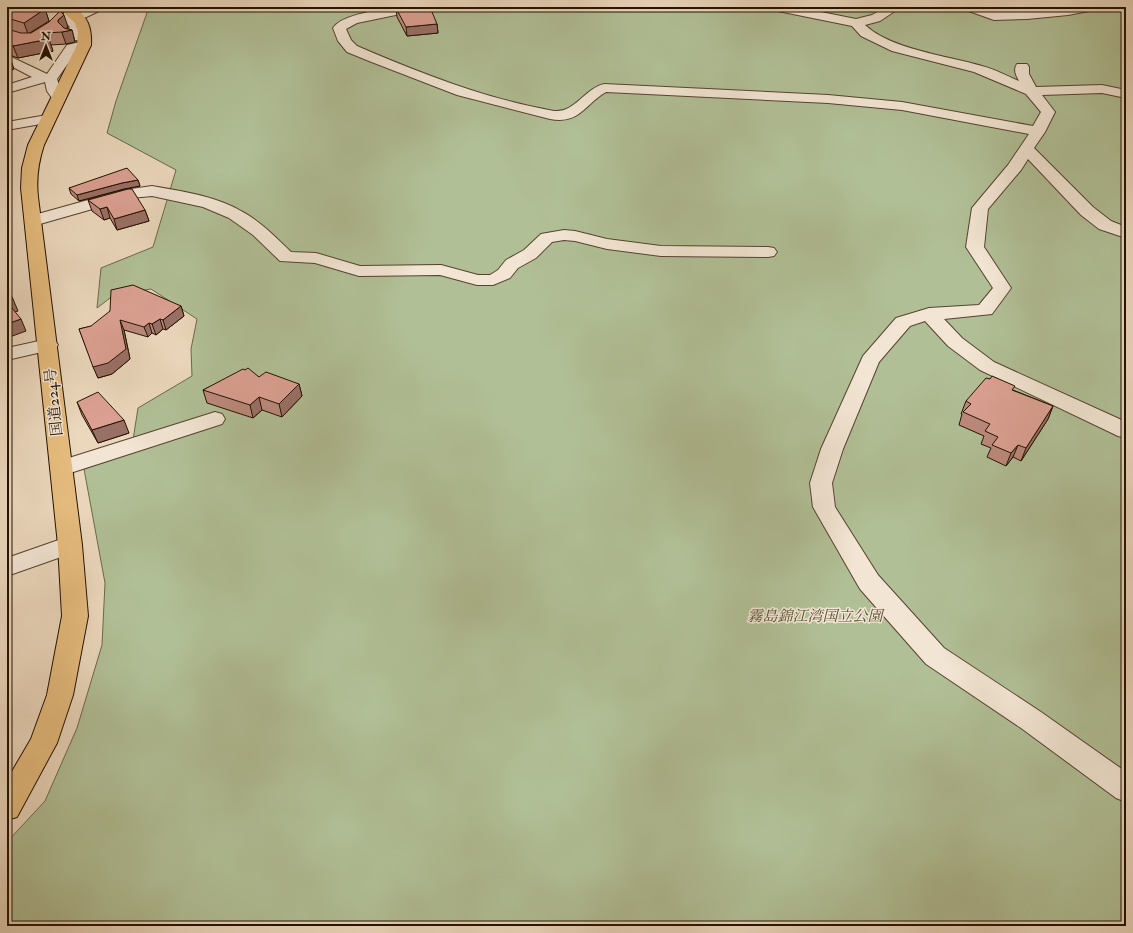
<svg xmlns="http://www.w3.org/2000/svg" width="1133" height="933" viewBox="0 0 1133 933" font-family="'IM FELL Double Pica','Noto Serif JP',serif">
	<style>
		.green { fill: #b1bf96; stroke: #6a684b }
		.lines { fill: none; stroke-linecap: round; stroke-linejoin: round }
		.minor-casing { stroke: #55432f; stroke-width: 2 }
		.highway-casing { stroke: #231200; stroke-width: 2 }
		.minor { fill: #f2e5d3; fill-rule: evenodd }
		.highway { fill: #e6bc7e; fill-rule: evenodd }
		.wall { fill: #bc8a7e; stroke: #231200 }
		.shaded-wall { fill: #997066; stroke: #231200 }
		.building { fill: #dba092; stroke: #231200 }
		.labels { text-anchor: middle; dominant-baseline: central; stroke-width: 3; stroke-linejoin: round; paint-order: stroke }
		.street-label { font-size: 15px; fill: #231200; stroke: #f2e5d3 }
		.park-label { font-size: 15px; font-style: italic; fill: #554f34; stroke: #f2e5d3 }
	</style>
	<rect width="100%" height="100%" fill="#ebd7bc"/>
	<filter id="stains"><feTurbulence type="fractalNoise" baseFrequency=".005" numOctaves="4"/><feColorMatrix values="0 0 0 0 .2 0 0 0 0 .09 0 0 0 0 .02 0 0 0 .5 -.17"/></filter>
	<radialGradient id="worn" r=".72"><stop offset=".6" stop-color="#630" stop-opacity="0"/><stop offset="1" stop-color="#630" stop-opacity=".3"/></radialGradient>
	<path class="green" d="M149,7H1126V926H7V842L45,801L77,728L102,645L105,583L84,469L131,453L138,408L192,376L191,349L197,319L151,289L114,295L97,308L101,268L153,247L176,170L107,133L116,101Z"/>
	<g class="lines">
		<defs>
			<path id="minor" d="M88,7H103L101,10L78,21L83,28L78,33L83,37L82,40C75,41 67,39 63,33L70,27L61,18C65,12 68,7 76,9L78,12Z
				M397,7H421L419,10L415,11L357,23L346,29L351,40L357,46C420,73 486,99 554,111C575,113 584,89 604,84L828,95L902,102L1033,126L1041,112L1026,94L974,72L892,51L861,36L852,26L778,11L774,10L772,7H796L856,19L872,15L886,7H901L880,21L865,25C890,49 948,56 982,66C994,69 1007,76 1019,81C1016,75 1013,70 1017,64H1027L1029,67V74L1036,87L1102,85L1126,90V98L1102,93L1042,95L1055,112L1045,132L1034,148L1093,207L1111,221L1126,227V238L1099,229L1081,215L1028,159L1021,170L988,209L984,247L1011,288L992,314L944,319L962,338L994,362L1126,422V438L1118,436L980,370L948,346L925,321L910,326L879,362L843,449L832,483L835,507L878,575L944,648L1041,712L1126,772V802L1116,798L1021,728L926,664L860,589L813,507L810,483L821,449L863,356L896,318L929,308L979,305L993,288L966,247L972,208L1008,165L1029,134L902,110L828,103L606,92C585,104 579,125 550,119L457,95L369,61L347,52L338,41L333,28C342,14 381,10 397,7Z
				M964,7H981L995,12L1027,11L1070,7H1096L1094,10L1068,15L1027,19L994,20L966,10Z
				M84,41L89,42L91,45L89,48L77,51L57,79L61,91L66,98L64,101L59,102L54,101L47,91L45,82L7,93V85L32,77L7,64V55L47,74L67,45Z
				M47,115L52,116L54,119L52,122L7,130V122Z
				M152,186C181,191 215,196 241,211C260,221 275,237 291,252L316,253L360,266L441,265L478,275H490L498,270L506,260L524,250L541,234L564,230L575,231L607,239L661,246L768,247L774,248L777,252L774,256L768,257L661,256L607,249L575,241L564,240L552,242L536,258L518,268L510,278L493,285H477L440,275L359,276L315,263L280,261L253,235L229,218L203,207L152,196L131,198L33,226L27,225L25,221L27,217L124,190Z
				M48,339L55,341L58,345L55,349L7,360V348Z
				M215,412L222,414L225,419L222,424L61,476L53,473L50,468L53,463Z
				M70,536L78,539L82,545L78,551L7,576V558Z"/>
			<path id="highway" d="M58,7C62,7 69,6 73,8C88,14 92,30 91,45L44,145C38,163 36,179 38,197L82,545L88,616L73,695L57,743L17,817L7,820V780L31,739L47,695L62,616L58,545L21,188L22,168L28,145L77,45L78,32L75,23Z"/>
		</defs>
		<use href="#minor" class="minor-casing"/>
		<use href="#highway" class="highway-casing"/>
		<use href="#minor" class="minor"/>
		<use href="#highway" class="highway"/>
	</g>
	<path class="wall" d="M7,7L45,9L49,21L30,33L68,27L66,28L72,30L75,42L66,44L51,45L53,51L18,58L7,54Z
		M396,8L437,24L438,33L407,36L397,17Z
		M138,180L140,186L124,189L79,201L71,194L69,188Z
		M88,200L145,210L149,221L117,230L110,218L104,220L92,211Z
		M181,306L184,316L166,330L163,329L156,335L152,333L148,337L124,330L130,359L112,374L98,378L79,329Z
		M245,370L259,377L299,384L302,396L282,417L262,410L253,418L207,403L203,390Z
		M1013,390L1053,406L1048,419L1021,461L1013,457L1006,466L987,457L991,448L981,444L984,436L959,425L962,414H961L966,401Z
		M77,402L129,433L98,443L82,415Z"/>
	<path class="shaded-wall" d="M1041,7H1054L1040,8Z
		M45,9L49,21L28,34L24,23Z
		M64,15L68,27L62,32L72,30L75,42L66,44L58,22V20Z
		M437,24L438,33L407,36L406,27Z
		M49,39L53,51L18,58L13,46Z
		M10,57L14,69L7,73V58Z
		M138,180L140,186L124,189L79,201L77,195L122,183Z
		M107,207L110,218L104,220L100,209Z
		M145,210L149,221L117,230L114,219Z
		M13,299L18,311L12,313L7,301Z
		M181,306L184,316L166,330L163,320Z
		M21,319L26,331L7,338V324Z
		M160,319L163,329L156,335L152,324Z
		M120,320L124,330L130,359L112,374L98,378L93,367Z
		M149,323L152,333L148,337L144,327Z
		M299,384L302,396L282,417L279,404Z
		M259,397L262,410L253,418L250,405Z
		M1053,406L1048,419L1021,461L1026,448Z
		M124,420L129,433L98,443L92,430Z
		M1018,445L1013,457L1006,466L1011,453Z"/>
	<path class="building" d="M7,7H31L45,9L24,23L7,18Z
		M407,7H430L437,24L406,27L396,8Z
		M60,11L64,15L58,20V22L64,28L72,30L62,32L45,33L49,39L13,46L7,44V29L21,33H31L49,22Z
		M127,168L138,180L122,183L77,195L69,188Z
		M128,189H132L145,210L114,219L107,207L100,209L88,200Z
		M133,285L181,306L163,320L160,319L152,324L149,323L144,327L120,320L126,349L108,363L93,367L79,329L91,326L110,311L111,290Z
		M7,287L13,299L7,301Z
		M7,302L21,319L7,324Z
		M248,368L259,377L266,372L299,384L279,404L259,397L250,405L203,390L243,369L245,370Z
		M992,376L1015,386L1012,390L1053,406L1026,448L1018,445L1011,453L992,445L998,437L985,431L990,424L963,412L971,404L966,401L986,378L990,379Z
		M98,392L124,420L92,430L77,402Z"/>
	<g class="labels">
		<g class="street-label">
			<text transform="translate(54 402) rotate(-96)">国道224号</text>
		</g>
		<g class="park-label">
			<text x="815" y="616">霧島錦江湾国立公園</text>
		</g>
	</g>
	<rect width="1133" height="933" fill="none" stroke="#ebd7bc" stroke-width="24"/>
	<rect x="8" y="8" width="1117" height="917" fill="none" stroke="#231200" stroke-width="2"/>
	<rect x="12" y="12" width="1109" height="909" fill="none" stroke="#231200"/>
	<g transform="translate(46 46)" stroke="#f2e5d3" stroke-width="3" paint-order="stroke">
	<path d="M0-3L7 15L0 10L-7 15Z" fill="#231200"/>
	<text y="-6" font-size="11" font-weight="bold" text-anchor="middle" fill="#231200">N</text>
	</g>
	<rect width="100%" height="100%" filter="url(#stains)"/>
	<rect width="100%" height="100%" fill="url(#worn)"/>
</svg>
